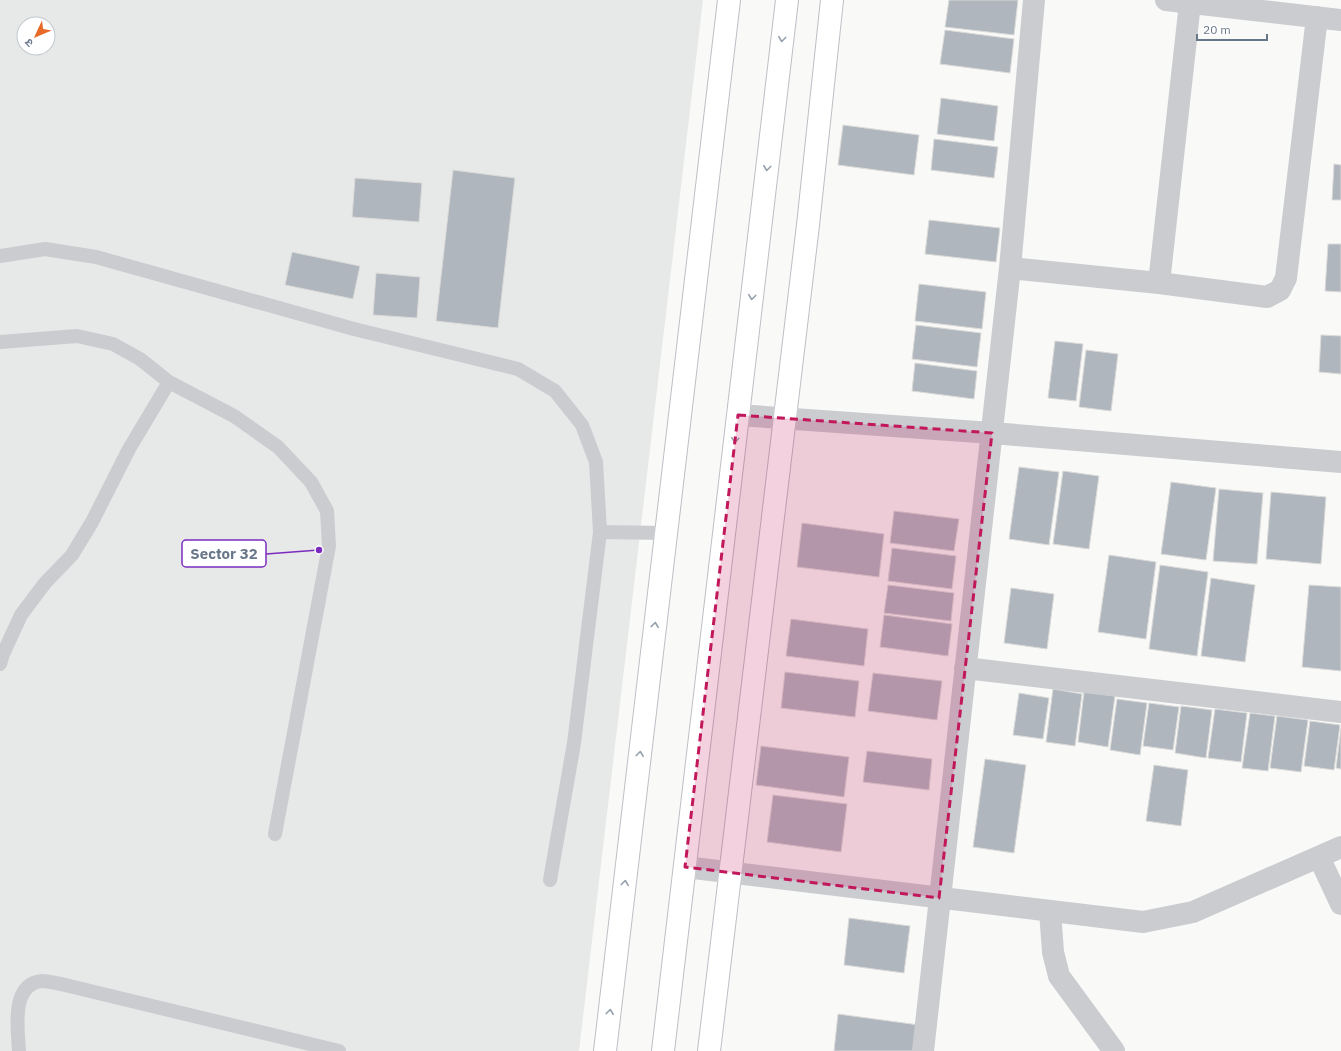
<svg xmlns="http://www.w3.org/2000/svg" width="1341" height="1051" viewBox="0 0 1341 1051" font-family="'IBM Plex Sans','Noto Sans Devanagari',sans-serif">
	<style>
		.built { fill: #e7e8e8; fill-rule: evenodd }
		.building { fill: #b0b6be; stroke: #dbdbd9 }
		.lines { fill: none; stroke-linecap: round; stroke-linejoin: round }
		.secondary-casing { stroke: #bcbfc5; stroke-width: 24 }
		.lane { stroke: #caccd0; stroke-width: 14 }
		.street { stroke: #caccd0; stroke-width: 22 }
		.secondary { stroke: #fff; stroke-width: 22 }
		.oneway { stroke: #959fac }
		.marked { fill: #c2185b; fill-opacity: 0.2; stroke: #c2185b; stroke-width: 3; stroke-dasharray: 8 5; stroke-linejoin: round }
		.leader { fill: none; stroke: #7b2cbf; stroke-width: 1.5 }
		.callout-dot { fill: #7b2cbf; stroke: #fff; stroke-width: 1.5 }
		.callout { fill: #fff; stroke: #7b2cbf; stroke-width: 1.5 }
		.callout-label { font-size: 15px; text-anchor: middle; font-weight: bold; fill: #687689 }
	</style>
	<rect width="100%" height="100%" fill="#f9f9f7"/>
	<path class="built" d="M0,0H703L579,1051H0ZM24,24H48V48H24Z"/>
	<path class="building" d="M949,0H1018L1014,35L945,27Z
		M945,30L1014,39L1010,73L940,64Z
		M941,98L998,106L994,141L937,134Z
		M843,125L919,135L914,175L838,165Z
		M934,139L998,147L994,178L931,170Z
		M1334,164L1341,165V200H1332Z
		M453,170L515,178L498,328L436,321Z
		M355,178L422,183L419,222L352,217Z
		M929,220L1000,228L996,262L925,254Z
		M1328,244H1341V292L1325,291Z
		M292,252L360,266L353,299L285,285Z
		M376,273L420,277L417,318L373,315Z
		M919,284L986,292L982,329L915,321Z
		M916,325L981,333L977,367L912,359Z
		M1321,335L1341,336V374L1319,372Z
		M1055,341L1083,344L1076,401L1048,398Z
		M1086,350L1118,354L1111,411L1079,407Z
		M915,363L977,371L974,399L912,391Z
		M1019,467L1059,472L1049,545L1009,539Z
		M1063,471L1099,476L1089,549L1053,544Z
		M1171,482L1216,488L1206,560L1161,554Z
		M1219,489L1263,493L1257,564L1213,561Z
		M1271,492L1326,497L1321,564L1266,559Z
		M894,511L959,519L954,551L890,543Z
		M802,523L884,534L879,577L797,567Z
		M892,548L956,556L952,589L888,581Z
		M1109,555L1156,562L1146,639L1098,632Z
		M1160,565L1208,572L1197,656L1149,649Z
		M1211,578L1255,585L1245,662L1201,656Z
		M888,585L954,593L951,621L884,613Z
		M1309,585L1341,587V671L1302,667Z
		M1011,588L1054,594L1047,649L1004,643Z
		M884,615L952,624L948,656L880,647Z
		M791,619L868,629L864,666L786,656Z
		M785,672L859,681L855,717L781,708Z
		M873,673L942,681L937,720L868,711Z
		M1053,689L1082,694L1075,746L1046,742Z
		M1084,692L1115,696L1108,747L1078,742Z
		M1019,693L1049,698L1043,739L1013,735Z
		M1117,699L1147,703L1140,755L1110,750Z
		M1149,703L1179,707L1173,750L1143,746Z
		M1181,706L1212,710L1206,758L1175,753Z
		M1215,709L1247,713L1241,762L1208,758Z
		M1250,713L1275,716L1268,771L1242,768Z
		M1277,716L1308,720L1301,772L1270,768Z
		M1310,721L1340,725L1334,770L1304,766Z
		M1341,728V769L1336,768Z
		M761,746L849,757L844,797L756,785Z
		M867,751L932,759L929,790L863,782Z
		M985,759L1026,765L1014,853L973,847Z
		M1154,765L1188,770L1181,826L1146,821Z
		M773,795L847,804L841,852L767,842Z
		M849,918L910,926L904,973L844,965Z
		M838,1014L919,1025L916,1051H834Z"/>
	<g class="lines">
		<defs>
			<path id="secondary" d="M605,1051L729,0
				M663,1051L787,0
				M709,1051L808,225L832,0"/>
		</defs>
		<use href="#secondary" class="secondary-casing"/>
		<path class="lane" d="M0,256L45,249L96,257L354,329L518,369L555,391L582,425L596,462L600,532L574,743L550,880
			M0,342L77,336L113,344L140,359L169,382L234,416L278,447L311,482L327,511L329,546L275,834
			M600,532L666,533
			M0,664L3,654L21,615L45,583L72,555L92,522L129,449L169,382
			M19,1051C18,1030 10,984 42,981C48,981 55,983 61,984L339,1051"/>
		<path class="street" d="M1166,0L1341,20
			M1010,268L1159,283L1267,297L1280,290L1286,278L1317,17
			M1159,283L1190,3
			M738,415L992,433L1341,462
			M965,668L1341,712
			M1319,857L1341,904
			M685,867L1143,922L1193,912L1341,847
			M1050,911L1053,952L1059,976L1114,1051
			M923,1051L1010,268L1034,0"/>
		<use href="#secondary" class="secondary"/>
	</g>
	<defs><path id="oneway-chevron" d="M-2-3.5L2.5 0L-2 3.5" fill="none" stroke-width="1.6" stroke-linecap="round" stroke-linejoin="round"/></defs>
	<g class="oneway">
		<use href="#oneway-chevron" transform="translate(782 39) rotate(97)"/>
		<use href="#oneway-chevron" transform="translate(767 168) rotate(97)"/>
		<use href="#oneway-chevron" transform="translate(752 297) rotate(97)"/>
		<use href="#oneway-chevron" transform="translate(735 440) rotate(97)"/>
		<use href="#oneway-chevron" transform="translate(655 625) rotate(-83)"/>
		<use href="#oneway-chevron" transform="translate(640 754) rotate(-83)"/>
		<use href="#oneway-chevron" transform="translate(625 883) rotate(-83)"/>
		<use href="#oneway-chevron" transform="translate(610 1012) rotate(-83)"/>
	</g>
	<path class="marked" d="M738,415L992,433L939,898L685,867Z"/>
	<path class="leader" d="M319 550L266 554"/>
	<circle class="callout-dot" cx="319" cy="550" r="4"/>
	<rect class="callout" x="182" y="540" width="84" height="27" rx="4"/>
	<g class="callout-label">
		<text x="224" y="559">Sector 32</text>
	</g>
	<g transform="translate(36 36) rotate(226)"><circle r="19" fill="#ffffff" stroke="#c3c8d0"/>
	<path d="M0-3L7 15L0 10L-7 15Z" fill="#e86a28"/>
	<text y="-6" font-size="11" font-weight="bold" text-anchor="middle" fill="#687689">उ</text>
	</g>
	<path d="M1197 34v6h70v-6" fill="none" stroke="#687689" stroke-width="2"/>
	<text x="1203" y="34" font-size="12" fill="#687689" stroke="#ffffff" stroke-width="3" paint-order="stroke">20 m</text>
</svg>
